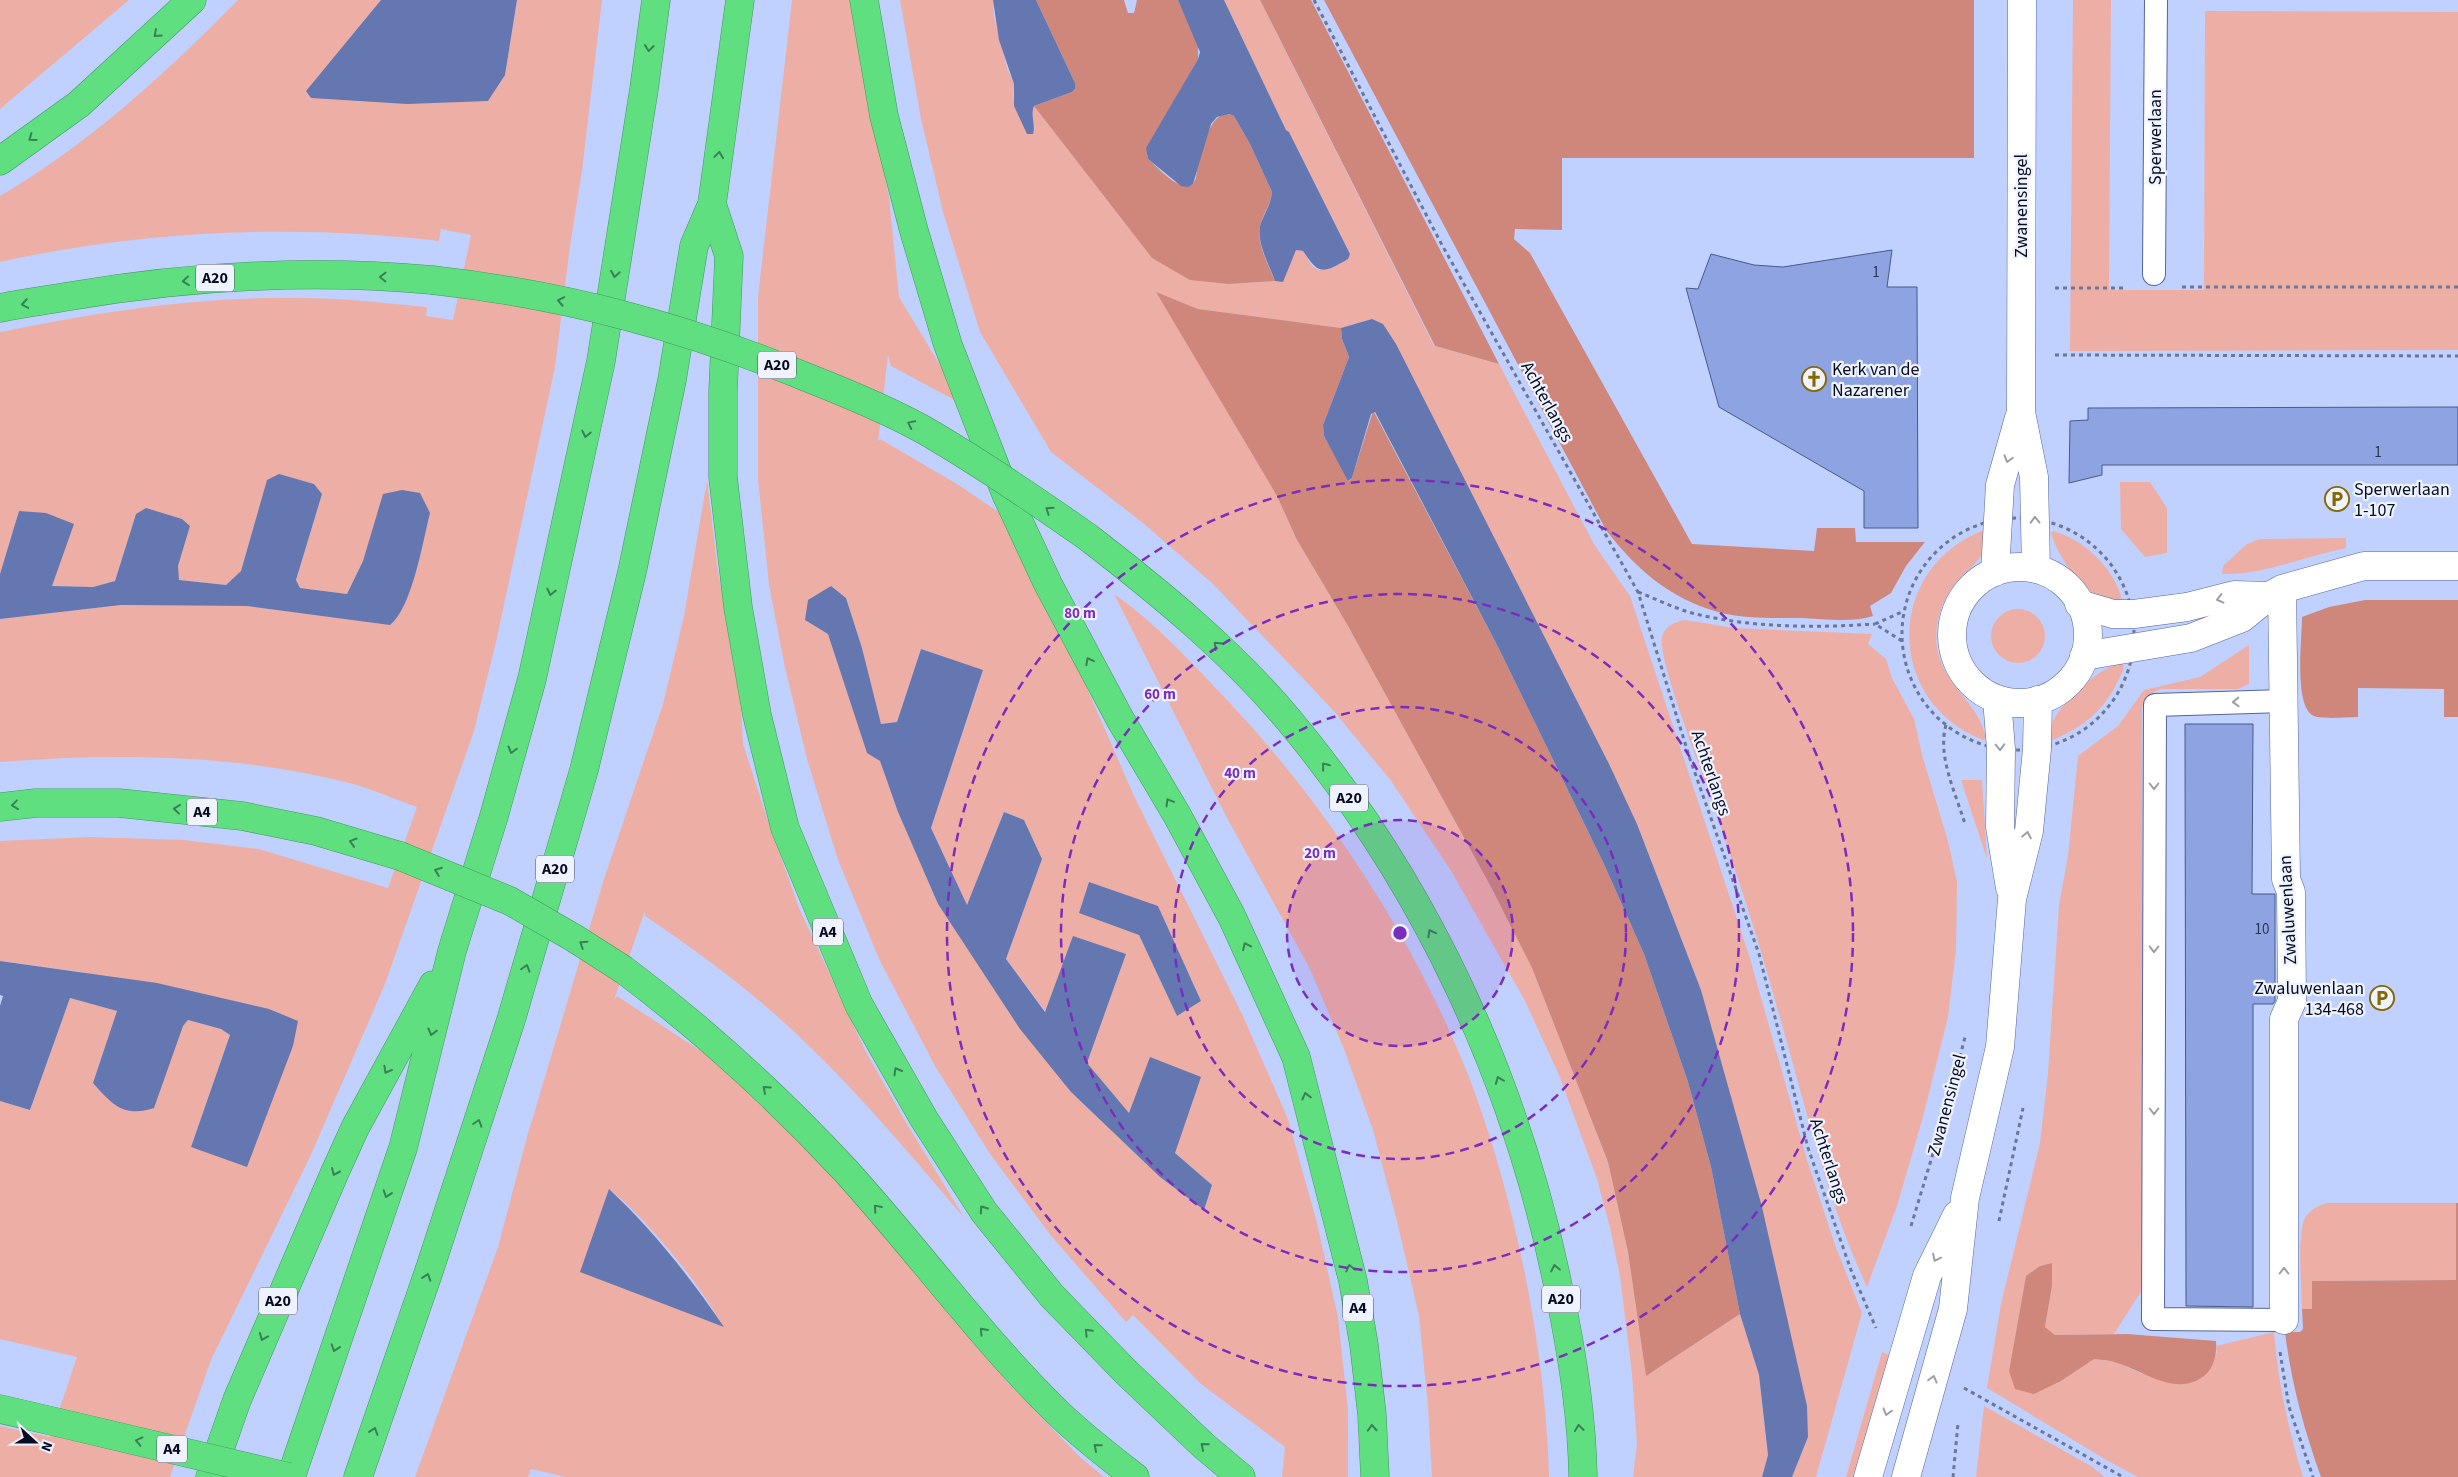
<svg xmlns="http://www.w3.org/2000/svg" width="2458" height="1477" viewBox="0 0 2458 1477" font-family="'Source Sans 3',sans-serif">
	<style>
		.green { fill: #edafa5; fill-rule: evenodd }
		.forest { fill: #d0877b }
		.water { fill: #6477b1 }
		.building { fill: #8ea3e1; stroke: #49598b }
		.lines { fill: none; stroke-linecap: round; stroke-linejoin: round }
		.lane-casing { stroke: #546598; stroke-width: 24 }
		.street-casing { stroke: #546598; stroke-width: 29 }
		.secondary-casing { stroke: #546598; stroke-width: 29 }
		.highway-casing { stroke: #41965e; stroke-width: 29 }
		.path { stroke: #6b7698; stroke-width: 3; stroke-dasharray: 4 4; stroke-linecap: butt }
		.lane { stroke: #fff; stroke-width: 22 }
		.street { stroke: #fff; stroke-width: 28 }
		.secondary { stroke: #fff; stroke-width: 28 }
		.highway { stroke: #60df80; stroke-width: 28 }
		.highway-bridge-casing { stroke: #41965e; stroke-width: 29; stroke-linecap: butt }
		.highway-bridge { stroke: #60df80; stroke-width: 28 }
		.oneway { stroke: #388055 }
		.oneway2 { stroke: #9c9ea6 }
		.ring { fill: none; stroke: #7b2cbf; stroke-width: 2.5; stroke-dasharray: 9 6 }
		.labels { text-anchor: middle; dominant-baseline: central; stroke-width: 4.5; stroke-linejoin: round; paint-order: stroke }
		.number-label { font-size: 15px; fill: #293250 }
		.shield { fill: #eef3ff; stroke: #4c5263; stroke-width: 1 }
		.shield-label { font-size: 16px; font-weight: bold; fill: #070d20 }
		.street-label { font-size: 18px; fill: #070d20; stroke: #eef3ff }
		.poi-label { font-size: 18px; fill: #070d20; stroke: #eef3ff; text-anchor: start }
		.centre { fill: #7b2cbf; stroke: #eef3ff; stroke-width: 2.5 }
		.ring-label { font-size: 15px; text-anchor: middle; font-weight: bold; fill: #7b2cbf; stroke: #eef3ff; stroke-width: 4.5; stroke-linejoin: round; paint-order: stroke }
	</style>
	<rect width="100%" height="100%" fill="#c0d1ff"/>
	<path class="green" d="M0,0H129L0,109Z
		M238,0H381L352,37L505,75L517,0H602L582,171L570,246L555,367L496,642L474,731L385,984L310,1157L211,1360L170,1477H0V1426L50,1437L77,1357L0,1339V1101L30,1110L70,998L117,1011L93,1083L183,1026L188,1020L221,1029L230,1035L191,1147L293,1046L81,972L0,961V841L91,837L184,840L259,849L388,888L417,807C396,800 375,790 353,784C238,754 118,753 0,762V619L121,605L247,606L390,624C412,608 423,541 430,513L363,561L347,594L300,588L296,580L322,494L314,484L302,481H267L241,571L226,585L178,580V566L190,526L136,514L115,581L93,587L52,586L19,511L0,574V332C99,312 200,296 302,298C343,298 385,303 427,307L426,316L453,320L471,235L441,229L439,241C293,224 144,230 0,262V196C90,143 165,74 238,0Z
		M792,0H850L889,197L899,297L964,405L891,366L888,355L878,442L880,439L957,484L1015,523L1134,796L1243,1016L1288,1119L1317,1223L1338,1317L1348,1410V1477H1282L1285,1447L1201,1384L1133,1315L1126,1322L1052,1237L990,1154L935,1066L880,961L838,860L807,759L784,663L769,585L758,479V297ZM846,598L862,648L880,724L897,722L921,649L983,671L931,828L967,906L1004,812L1024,820L1042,859L1006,959L1046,1012L1126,954L1087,1063L1129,1113L1212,1185L1204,1210L1160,1177L1071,1092L938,904L898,812L880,761L867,752L828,633ZM1158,906L1201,1001L1177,1016L1139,935Z
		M900,0H993L994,16L1007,68L1014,84L1013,96L1035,129L1032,111L1034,106L1152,258L1229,284L1275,281L1278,282L1296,250L1303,251C1307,256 1310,265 1315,268C1323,275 1347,262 1350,254L1289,132L1286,130L1224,0H1260L1434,346L1499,364L1594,544L1630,596L1749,955L1807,1160L1835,1245L1862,1313L1816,1477H1792L1808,1437L1701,990L1637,824L1372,319L1341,328L1198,309L1157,293L1277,496L1297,540L1348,626L1491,887L1532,968L1608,1162L1628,1252L1646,1376L1740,1314L1759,1375L1768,1455L1762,1477H1633L1637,1445L1632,1374L1620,1276L1610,1228L1597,1179L1559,1075L1524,999L1450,869L1391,781L1333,710L1213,584L1143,523L1051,452L980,332L943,212L921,119Z
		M2073,0H2111L2109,290H2204L2205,11L2458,12V350L2070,351Z
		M707,480L718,571L741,706L743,744L767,818L799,908L865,1050L904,1119L965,1219C915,1160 864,1099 808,1045C758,996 703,955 645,916V911L614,1000L617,996L707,1055L761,1102L841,1183L927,1278L1007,1382L1081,1458L1104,1477H566L531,1469L528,1477H415L498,1247L527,1137L604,879L663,704L684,616ZM609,1189C646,1218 701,1285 723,1327Z
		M2120,482H2150L2167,508V553L2145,557L2121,529Z
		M1987,529C1986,537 1986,545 1983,552C1978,563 1968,570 1960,578C1941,598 1931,629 1939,656C1949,690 1978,702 1986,738L1983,740C1883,701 1885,565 1987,529Z
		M2053,531C2083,539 2116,569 2122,601C2093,609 2057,557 2051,533Z
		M2346,538V548C2305,556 2265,575 2222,574L2223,566L2247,544L2260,539Z
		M1114,594C1156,623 1191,662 1226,699C1329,807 1423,952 1475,1093C1517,1209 1546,1354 1549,1477H1432L1428,1406L1419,1316L1397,1221L1373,1130L1344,1049L1310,969L1227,818Z
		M1991 636a27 27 0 1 1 54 0a27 27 0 1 1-54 0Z
		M1685,620L1734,628L1872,634L1868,644L1886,659L1892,678L1914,719L1923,758L1948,841L1957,882L1956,950L1948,1017L1923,1117L1897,1206L1867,1287C1826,1199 1805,1103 1778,1011C1757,933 1731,857 1705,781C1696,757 1657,655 1662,637C1665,626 1674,622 1685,620Z
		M2249,645V684L2238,689H2160L2149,695L2142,707V1290L2114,1334L2055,1335L2045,1327L2052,1286V1263L2040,1266L2026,1277L2009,1371L2061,1381L2094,1359L2117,1362L2142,1374L2217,1353L2216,1346L2274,1332C2278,1382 2288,1429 2303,1477H2138L2108,1461L1987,1388L2001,1304L2040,1143L2048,1073L2059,905L2068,856L2078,756L2118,726L2144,690L2200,677Z
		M2123,663C2125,669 2121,675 2118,681C2104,711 2081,729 2050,741C2050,737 2049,733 2050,729C2055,707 2100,665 2123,663Z
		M1961,780H1982L1987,859Z
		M2326,1203H2456V1280L2313,1281L2312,1309H2302C2302,1289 2296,1231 2306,1216C2312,1209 2318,1206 2326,1203Z
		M1882,1352L1891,1356L1857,1477H1846Z
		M1984,1406L2091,1466L2105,1477H1976Z"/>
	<path class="forest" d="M1036,0H1124L1128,13H1134L1137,0H1178L1198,44V59L1147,148L1148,159C1160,169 1178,192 1193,184L1196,178C1198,162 1209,102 1234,116L1250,144L1272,192C1271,204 1264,212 1261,223C1255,241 1268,264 1275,281L1229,284L1190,280L1152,258L1034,106L1072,92L1075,89V83Z
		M1260,0H1311L1499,364L1435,346Z
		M1324,0H1974V158H1562V230L1515,229L1514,239L1530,253L1692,544L1814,551L1817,528H1855L1856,542H1925L1906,566L1891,593L1870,606L1873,616C1851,623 1824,619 1801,618C1774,618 1744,619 1718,612C1670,599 1635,568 1606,530Z
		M1156,292L1198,309L1341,328L1342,339L1349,357L1323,425L1324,436L1349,481L1352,478L1372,414L1374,412L1498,647L1603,862L1644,954L1688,1082L1711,1167L1740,1314L1646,1376L1628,1252L1608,1162L1532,968L1491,887L1348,626L1297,540L1277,496Z
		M2365,600H2458V717H2444V689L2358,688V717C2349,717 2319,720 2312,715C2294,703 2302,637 2302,617L2329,607Z
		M2456,1203H2458V1477H2321C2304,1430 2291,1382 2285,1332H2300L2303,1329L2302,1309H2312V1281L2456,1280Z
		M2052,1263V1286L2045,1327L2055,1335L2127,1334L2216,1341C2217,1354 2214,1368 2204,1376C2176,1397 2146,1372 2117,1363C2110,1360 2102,1360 2094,1359L2061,1381L2034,1394L2015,1389L2009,1371L2026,1276L2040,1266Z"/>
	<path class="water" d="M381,0H517L505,75L488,101L407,104L311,98L306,91Z
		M993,0H1036L1075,83V89L1072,92L1034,106C1030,115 1036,124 1033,134H1027L1014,106V84L999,40Z
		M1178,0H1224L1286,130L1289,132L1350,254L1348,259C1322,274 1319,275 1303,251L1296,250L1283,282L1275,281C1269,264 1255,241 1261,223C1265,212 1271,204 1272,192L1250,144L1234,116L1229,114L1217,117L1211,124L1193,184L1188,187L1181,186L1148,159L1146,148L1198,59L1200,52Z
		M1372,319L1383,324L1396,344L1609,764L1637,824L1701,990L1762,1207L1807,1406L1808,1437L1792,1477H1762L1768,1455L1759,1375L1740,1314L1711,1167L1688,1082L1644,954L1603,862L1498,647L1375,412L1371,414L1352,478L1348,481L1324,436L1323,425L1349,357L1342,339L1341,328Z
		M279,474L314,484L322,494L296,580L300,588L347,594L363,561L383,494L402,490L420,493L430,513C423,541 412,608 390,625L247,606L121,605L0,619V574L19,511L46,513L74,524L52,586L93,587L115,581L136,514L146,508L182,519L190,526L178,566L179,580L226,585L241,571L267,480Z
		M831,586L846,598L862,648L881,724L897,722L921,649L983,670L931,828L967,905L1004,812L1024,820L1042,859L1006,959L1045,1012L1073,936L1126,954L1087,1063L1129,1113L1150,1057L1201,1077L1175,1153L1212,1185L1204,1210L1160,1177L1071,1092L1020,1029L938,904L898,812L880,761L867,753L828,634L805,620L808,600Z
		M1089,882L1158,906L1201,1001L1177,1016L1139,935L1079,913Z
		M0,961L157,983L269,1009L298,1021L293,1046L247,1167L191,1147L230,1035L221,1029L188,1020L183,1026L154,1108C123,1118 112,1104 93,1083L117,1011L70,998L30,1110L0,1101V1006L3,996L0,995Z
		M609,1189C653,1230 690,1277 724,1327L580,1272Z"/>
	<path class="building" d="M1892,250L1887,287H1917L1918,528H1864V491L1719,407L1686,288L1698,289L1711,254L1754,265L1783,267Z
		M2458,407V465H2102V475L2069,483L2070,421L2088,420V408Z
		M2185,724H2253L2252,894H2275V1001L2273,1004H2253V1307L2186,1306Z"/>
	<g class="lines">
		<defs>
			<path id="lane" d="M2154,274L2156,0
				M2284,1320L2153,1319L2155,705L2284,701"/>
			<path id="street" d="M2282,589L2286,879L2291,892L2292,1001L2284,1019V1320
				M2079,604L2113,614H2134L2187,607L2234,595L2269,596
				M2084,656L2191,638L2242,618L2269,596L2282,589L2364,566H2458"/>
			<path id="secondary" d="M2022,0L2021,412L2034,477L2036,569
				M1952 635a68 68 0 1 1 136 0a68 68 0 1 1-136 0Z
				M1995,572L2000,485L2019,418
				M1997,699L2001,749L2000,827L2010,888
				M1868,1477L1927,1276L1957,1215
				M1906,1477L1953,1309L1965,1198L2000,1047L2012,899L2029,831L2037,749L2038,700"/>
			<path id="highway" d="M864,0L884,116L914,231L948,345L1006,494L1048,584L1120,719L1177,815L1232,917L1296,1057L1353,1281L1364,1345L1372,1415L1375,1477
				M0,161L79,104L192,0
				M712,204L729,256L723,391V477L738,607L757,715L785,828L859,1005L924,1119L984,1212L1052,1296L1127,1373L1204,1446L1241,1477
				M0,308C23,303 48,300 71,296C190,276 312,269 432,280
				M1089,538C1160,593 1230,650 1288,719C1426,884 1517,1081 1559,1291C1572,1352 1582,1415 1583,1477
				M0,807L36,803H119L242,816L316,831L400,856
				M624,970C704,1030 777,1097 845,1170C916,1248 979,1335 1054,1409C1079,1434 1108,1456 1135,1477
				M0,1409L56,1422
				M210,1477L237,1400L335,1172L355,1128L433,985
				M291,1477L403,1148L452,951L494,816L532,679L601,361L644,89L656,0
				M358,1477L430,1268L511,1020L584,770L632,572L672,380L694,246L712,204L740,0"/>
		</defs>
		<use href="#lane" class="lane-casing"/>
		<use href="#street" class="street-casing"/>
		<use href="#secondary" class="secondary-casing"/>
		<use href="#highway" class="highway-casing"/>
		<path class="path" d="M1314,0L1442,245L1638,592L1690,759L1759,954L1808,1148L1851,1270L1876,1328
			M2182,287H2458
			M2055,288H2126
			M2055,355L2458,356
			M1902 634a116 116 0 1 1 232 0a116 116 0 1 1-232 0Z
			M1638,592C1656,599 1674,608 1692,613C1750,628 1815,628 1875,624
			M1902,641L1875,624L1904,611
			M1946,725C1937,756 1956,794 1965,824
			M1999,1221L2023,1108
			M1911,1226L1948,1104L1965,1037
			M2280,1352L2289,1407L2313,1477
			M1964,1388L2123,1477
			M1953,1477L1958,1423"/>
		<use href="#lane" class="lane"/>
		<use href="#street" class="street"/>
		<use href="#secondary" class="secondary"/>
		<use href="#highway" class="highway"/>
		<defs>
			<path id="highway-bridge" d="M432,280C567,295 685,327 811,379C849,394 888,410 924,430C981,463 1035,500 1089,538
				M400,856L510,901L574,938L624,970
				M56,1422L289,1477"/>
		</defs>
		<use href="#highway-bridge" class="highway-bridge-casing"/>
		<use href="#highway-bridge" class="highway-bridge"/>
	</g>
	<defs><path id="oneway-chevron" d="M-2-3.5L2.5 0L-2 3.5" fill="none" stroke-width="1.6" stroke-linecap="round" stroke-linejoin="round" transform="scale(1.25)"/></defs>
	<g class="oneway">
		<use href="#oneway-chevron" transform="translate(157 34) rotate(138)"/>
		<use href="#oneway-chevron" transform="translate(649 48) rotate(97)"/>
		<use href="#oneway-chevron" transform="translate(32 138) rotate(144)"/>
		<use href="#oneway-chevron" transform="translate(719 155) rotate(-82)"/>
		<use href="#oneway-chevron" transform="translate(615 274) rotate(99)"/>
		<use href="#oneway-chevron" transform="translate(383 277) rotate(-179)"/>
		<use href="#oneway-chevron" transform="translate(186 281) rotate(174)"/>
		<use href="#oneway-chevron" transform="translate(561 301) rotate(-169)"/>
		<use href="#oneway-chevron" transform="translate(25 304) rotate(170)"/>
		<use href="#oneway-chevron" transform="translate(911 424) rotate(-154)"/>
		<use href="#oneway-chevron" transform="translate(586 434) rotate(102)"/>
		<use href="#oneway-chevron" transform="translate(1049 510) rotate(-145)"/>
		<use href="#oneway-chevron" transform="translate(551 592) rotate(103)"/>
		<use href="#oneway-chevron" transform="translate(1217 645) rotate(-136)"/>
		<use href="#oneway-chevron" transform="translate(1089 661) rotate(-118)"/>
		<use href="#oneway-chevron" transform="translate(512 750) rotate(105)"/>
		<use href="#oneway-chevron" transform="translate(1325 766) rotate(-128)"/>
		<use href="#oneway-chevron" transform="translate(1169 802) rotate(-121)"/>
		<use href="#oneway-chevron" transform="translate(15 805) rotate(173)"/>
		<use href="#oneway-chevron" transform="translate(177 809) rotate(-174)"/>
		<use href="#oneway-chevron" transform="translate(353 842) rotate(-163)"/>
		<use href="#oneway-chevron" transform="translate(438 871) rotate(-159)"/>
		<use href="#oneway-chevron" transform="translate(1431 933) rotate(-119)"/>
		<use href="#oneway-chevron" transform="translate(583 944) rotate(-147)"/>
		<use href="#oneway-chevron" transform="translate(1246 946) rotate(-115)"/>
		<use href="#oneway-chevron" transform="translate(526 968) rotate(-74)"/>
		<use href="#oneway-chevron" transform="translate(432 1032) rotate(104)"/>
		<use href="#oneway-chevron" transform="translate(387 1070) rotate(119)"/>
		<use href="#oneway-chevron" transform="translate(897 1071) rotate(-120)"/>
		<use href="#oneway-chevron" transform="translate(1499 1080) rotate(-111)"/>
		<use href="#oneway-chevron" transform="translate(766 1089) rotate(-138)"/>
		<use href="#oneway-chevron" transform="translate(1306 1096) rotate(-104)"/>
		<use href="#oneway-chevron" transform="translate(478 1123) rotate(-72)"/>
		<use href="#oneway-chevron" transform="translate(335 1172) rotate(114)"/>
		<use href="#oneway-chevron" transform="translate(387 1194) rotate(109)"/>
		<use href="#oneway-chevron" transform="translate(877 1208) rotate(-131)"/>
		<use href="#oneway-chevron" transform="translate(983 1209) rotate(-125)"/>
		<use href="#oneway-chevron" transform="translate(1350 1268) rotate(-103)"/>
		<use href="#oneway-chevron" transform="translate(1555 1268) rotate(-102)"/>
		<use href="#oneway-chevron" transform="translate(427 1277) rotate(-71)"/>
		<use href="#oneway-chevron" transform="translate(983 1331) rotate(-132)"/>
		<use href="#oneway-chevron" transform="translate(1088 1332) rotate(-134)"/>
		<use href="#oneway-chevron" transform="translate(263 1337) rotate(113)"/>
		<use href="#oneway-chevron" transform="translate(335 1348) rotate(109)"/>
		<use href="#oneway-chevron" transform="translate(1372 1428) rotate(-93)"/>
		<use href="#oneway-chevron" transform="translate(1579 1428) rotate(-96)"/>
		<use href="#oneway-chevron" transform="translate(374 1431) rotate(-71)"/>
		<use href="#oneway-chevron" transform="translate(139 1441) rotate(-167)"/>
		<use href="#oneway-chevron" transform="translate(1204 1446) rotate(-139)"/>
		<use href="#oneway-chevron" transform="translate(1097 1447) rotate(-139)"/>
	</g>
	<g class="oneway2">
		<use href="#oneway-chevron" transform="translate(2008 459) rotate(106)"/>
		<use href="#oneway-chevron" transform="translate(2035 520) rotate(-91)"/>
		<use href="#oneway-chevron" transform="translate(2220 599) rotate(166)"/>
		<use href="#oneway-chevron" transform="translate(2236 702) rotate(178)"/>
		<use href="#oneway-chevron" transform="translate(2000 747) rotate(88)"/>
		<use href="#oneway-chevron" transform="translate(2154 786) rotate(90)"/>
		<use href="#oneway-chevron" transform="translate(2027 835) rotate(-79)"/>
		<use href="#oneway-chevron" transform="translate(2154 949) rotate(90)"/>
		<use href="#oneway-chevron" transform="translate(2154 1111) rotate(90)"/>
		<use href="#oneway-chevron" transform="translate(1936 1258) rotate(116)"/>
		<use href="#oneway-chevron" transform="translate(2284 1271) rotate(-90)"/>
		<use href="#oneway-chevron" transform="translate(1933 1379) rotate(-75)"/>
		<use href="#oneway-chevron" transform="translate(1887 1412) rotate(106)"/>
	</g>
	<circle cx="1400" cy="933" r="113" fill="#7b2cbf" fill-opacity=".12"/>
	<g class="ring">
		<circle cx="1400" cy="933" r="113"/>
		<circle cx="1400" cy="933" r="226"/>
		<circle cx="1400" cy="933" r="339"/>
		<circle cx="1400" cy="933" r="453"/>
	</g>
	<defs>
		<symbol id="church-ring" viewBox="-11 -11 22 22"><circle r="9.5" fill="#eef3ff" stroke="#856801" stroke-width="1.5"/><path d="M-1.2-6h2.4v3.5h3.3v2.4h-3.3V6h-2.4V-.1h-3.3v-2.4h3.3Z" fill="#856801"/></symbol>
		<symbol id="parking-ring" viewBox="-11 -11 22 22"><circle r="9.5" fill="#eef3ff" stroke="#856801" stroke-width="1.5"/><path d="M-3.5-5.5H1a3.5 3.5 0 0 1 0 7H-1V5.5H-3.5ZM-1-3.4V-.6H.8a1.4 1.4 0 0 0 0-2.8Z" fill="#856801"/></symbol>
	</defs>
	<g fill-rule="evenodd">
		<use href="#church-ring" x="1800" y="365" width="28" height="28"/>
		<use href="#parking-ring" x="2323" y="485" width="28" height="28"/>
		<use href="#parking-ring" x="2368" y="984" width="28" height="28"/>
	</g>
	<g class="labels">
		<g class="number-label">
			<text x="1876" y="272">1</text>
			<text x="2378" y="452">1</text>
			<text x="2262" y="929">10</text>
		</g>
		<g class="shield">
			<rect x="196" y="264.5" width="38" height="27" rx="4"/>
			<rect x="758" y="351.5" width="38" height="27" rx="4"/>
			<rect x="1330" y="784.5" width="38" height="27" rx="4"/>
			<rect x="187" y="798.5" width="30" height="27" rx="4"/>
			<rect x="536" y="855.5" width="38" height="27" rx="4"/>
			<rect x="813" y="918.5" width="30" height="27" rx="4"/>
			<rect x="1542" y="1285.5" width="38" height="27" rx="4"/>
			<rect x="259" y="1287.5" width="38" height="27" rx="4"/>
			<rect x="1343" y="1294.5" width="30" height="27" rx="4"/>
			<rect x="157" y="1435.5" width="30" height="27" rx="4"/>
		</g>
		<g class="shield-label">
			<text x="215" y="278">A20</text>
			<text x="777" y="365">A20</text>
			<text x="1349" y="798">A20</text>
			<text x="202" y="812">A4</text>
			<text x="555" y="869">A20</text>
			<text x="828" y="932">A4</text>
			<text x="1561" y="1299">A20</text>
			<text x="278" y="1301">A20</text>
			<text x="1358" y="1308">A4</text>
			<text x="172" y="1449">A4</text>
		</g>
		<g class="street-label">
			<text transform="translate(2155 137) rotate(-90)">Sperwerlaan</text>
			<text transform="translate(2021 206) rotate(-90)">Zwanensingel</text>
			<text transform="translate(1547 402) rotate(61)">Achterlangs</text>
			<text transform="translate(1711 773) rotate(71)">Achterlangs</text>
			<text transform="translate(2288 910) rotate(-93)">Zwaluwenlaan</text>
			<text transform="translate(1947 1105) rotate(-75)">Zwanensingel</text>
			<text transform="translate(1829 1161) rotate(72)">Achterlangs</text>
		</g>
		<g class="poi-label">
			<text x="1832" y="369">Kerk van de<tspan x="1832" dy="21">Nazarener</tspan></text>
			<text x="2354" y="489">Sperwerlaan<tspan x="2354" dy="21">1-107</tspan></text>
			<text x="2364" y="988" text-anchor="end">Zwaluwenlaan<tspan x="2364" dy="21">134-468</tspan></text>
		</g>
	</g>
	<circle cx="1400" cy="933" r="8" class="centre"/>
	<g class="ring-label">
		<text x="1080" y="618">80 m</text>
		<text x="1160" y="699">60 m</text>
		<text x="1240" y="778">40 m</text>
		<text x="1320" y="858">20 m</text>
	</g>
	<g transform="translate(35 1442) rotate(111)" stroke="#eef3ff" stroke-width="4" paint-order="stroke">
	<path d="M0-4L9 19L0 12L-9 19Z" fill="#070d20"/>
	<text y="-8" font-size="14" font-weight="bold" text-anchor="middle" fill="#070d20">N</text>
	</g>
</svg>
